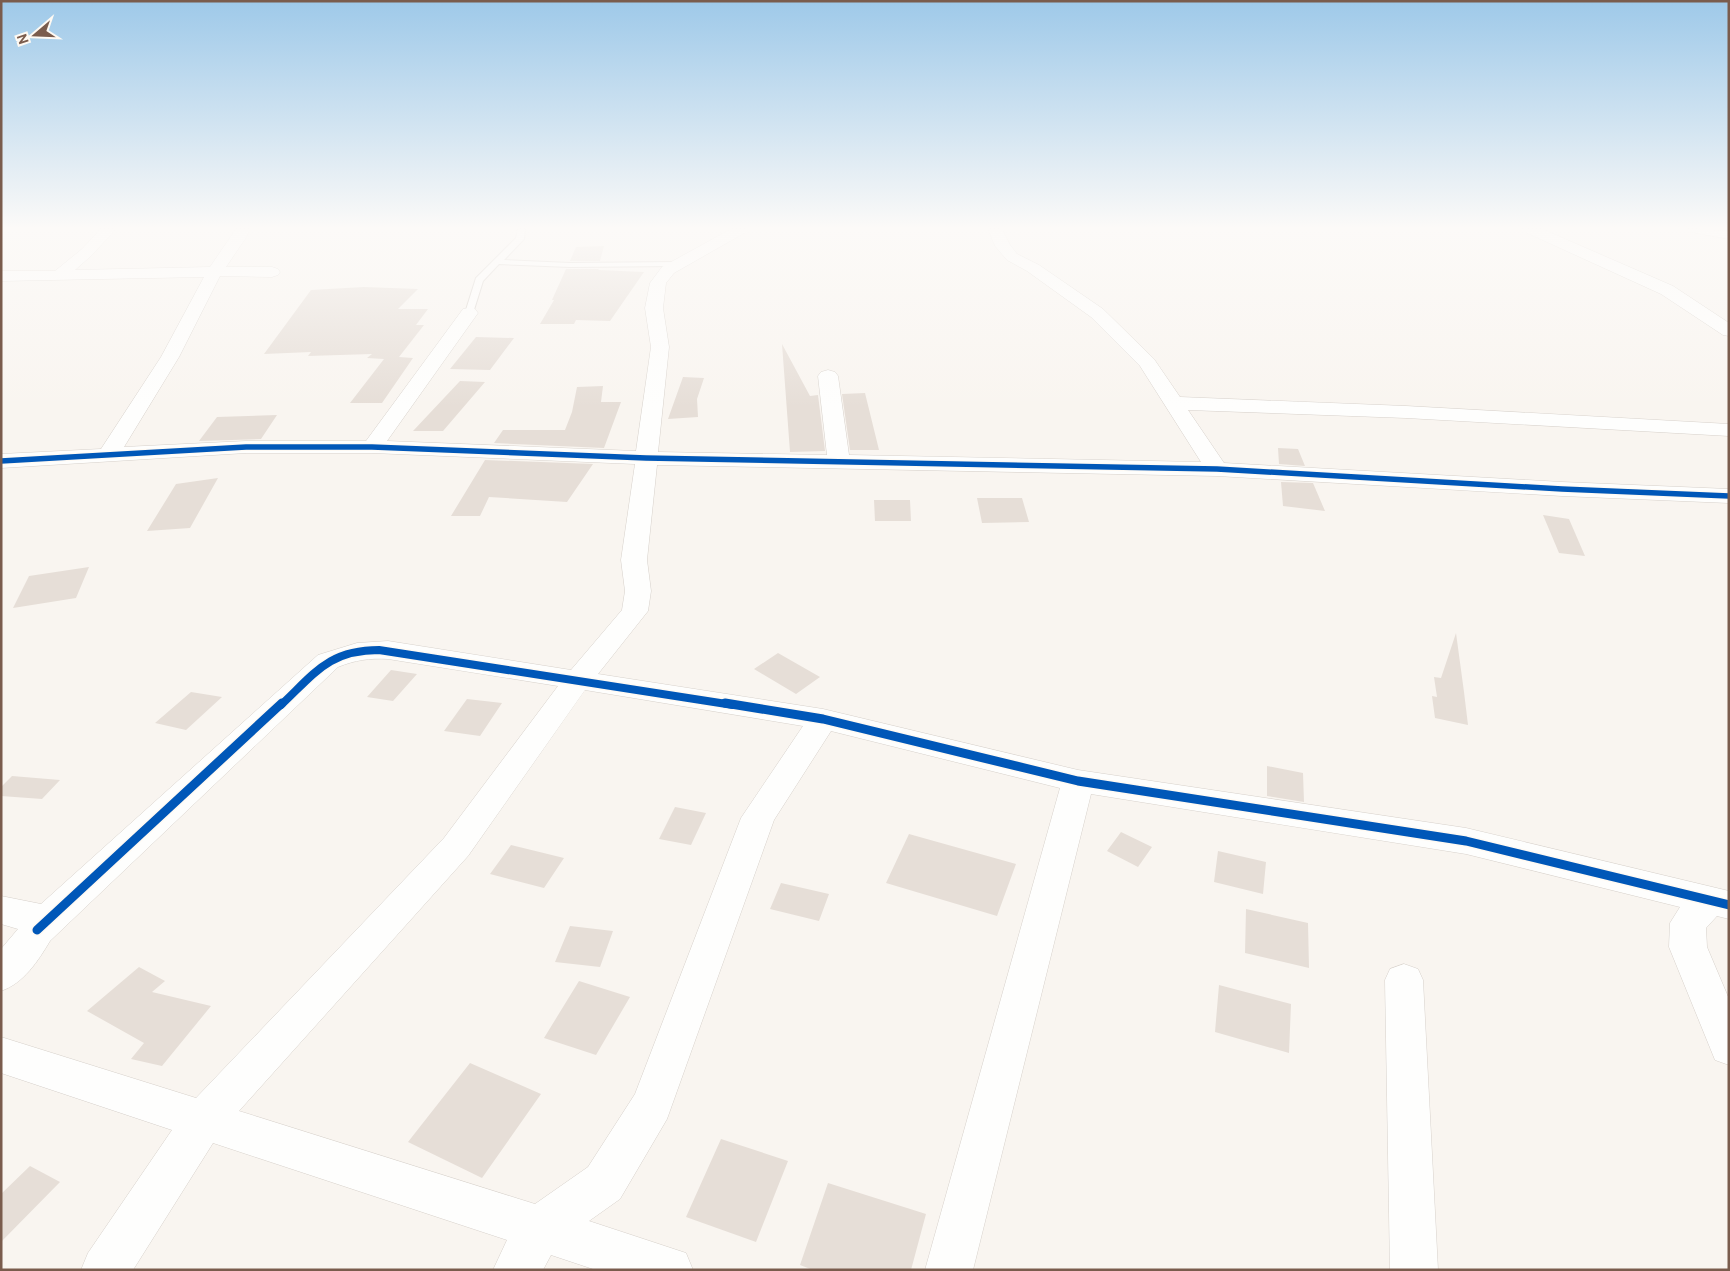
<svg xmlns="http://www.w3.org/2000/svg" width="1730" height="1271" viewBox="0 0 1730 1271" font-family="Overpass,sans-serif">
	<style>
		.building { fill: #e6ded7 }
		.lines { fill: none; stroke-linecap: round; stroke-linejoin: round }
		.lane-casing { stroke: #d7d1cb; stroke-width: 2 }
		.street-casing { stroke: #d7d1cb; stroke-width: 1 }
		.lane { fill: #fefefd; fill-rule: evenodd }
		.street { fill: #fefefd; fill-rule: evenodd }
		.cycleway-far2-casing { stroke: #fffaf3; stroke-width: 8 }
		.cycleway-far1-casing { stroke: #fffaf3; stroke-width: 11 }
		.cycleway-casing { stroke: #fffaf3; stroke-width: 12 }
		.cycleway-far2 { stroke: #0057b8; stroke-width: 5.5 }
		.cycleway-far1 { stroke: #0057b8; stroke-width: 8 }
		.cycleway { stroke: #0057b8; stroke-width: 9 }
	</style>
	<rect width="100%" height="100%" fill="#f9f5f0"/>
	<path class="building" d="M604,246L600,261H570L576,247Z
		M566,269H599L598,270L644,272L610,321L576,320L574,324H540L554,300H552Z
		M364,287L418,289L398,309H428L416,325H424L399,357L413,358L382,403H350L384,359L367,358L372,354L308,356L311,352L264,354L311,290Z
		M476,337L514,338L490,370L450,369Z
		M782,344L810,396L818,395L825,451L790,452Z
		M683,377L704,378L697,399L698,417L668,419Z
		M460,381L485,382L443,431H413Z
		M603,386L601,402H621L604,448L494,443L503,430H565L572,412L577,387Z
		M865,393L879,450H850L842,394Z
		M277,415L261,439L199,441L217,417Z
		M1278,448L1298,449L1305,466L1279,464Z
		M485,460L593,464L567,502L489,497L480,516H451Z
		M218,478L190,528L147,531L176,484Z
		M1281,482L1313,483L1325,511L1283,506Z
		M977,498H1022L1029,522L982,523Z
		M874,500H910L911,521H875Z
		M1543,515L1569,519L1585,556L1559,553Z
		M89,567L76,598L13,608L29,576Z
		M1456,633L1464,692L1468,725L1435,718L1432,696L1437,697L1434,677L1441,678Z
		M778,653L820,677L796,694L754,669Z
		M391,670L417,674L393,701L367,697Z
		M191,692L222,697L186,730L155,723Z
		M467,699L502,703L480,736L444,731Z
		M1267,766L1303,773L1304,802L1267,796Z
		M12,776L60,780L42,799L1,796V787Z
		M675,807L706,813L691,845L659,839Z
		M1121,832L1152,847L1138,867L1107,851Z
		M909,834L1016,864L997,916L886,883Z
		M511,845L564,858L544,888L490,874Z
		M1218,851L1266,862L1263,894L1214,882Z
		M781,883L829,894L819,921L770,909Z
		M1246,909L1308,923L1309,968L1245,953Z
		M570,926L613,931L600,967L555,962Z
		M139,967L165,981L152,992L211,1006L162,1066L131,1059L144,1043L87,1011Z
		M579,981L630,997L596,1055L544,1038Z
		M1219,985L1291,1004L1289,1053L1215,1032Z
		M470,1063L541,1094L482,1178L408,1142Z
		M721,1139L788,1161L756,1242L686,1217Z
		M30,1166L60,1182L1,1242V1194Z
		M828,1183L926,1214L911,1270H813L800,1265Z"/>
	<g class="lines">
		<defs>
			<path id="lane" d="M518,229H525L524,239L504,260L570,263L677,262L681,264L677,266L570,267L499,264L483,281L473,313L466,315L465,313L476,278L516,238Z"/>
			<path id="street" d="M101,229H116L92,255L75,270L210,267L236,229H250L245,239L226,267H272L278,269L280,272L278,275L272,277L220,276L179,357L124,447L246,441H366L463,309L469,308L475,309L478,313L387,441L636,451L651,347L645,308L650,283L662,267L731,229H748L746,232L674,273L666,283L663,308L669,347L658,452L827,455L818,376L821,372L828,370L835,372L838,376L849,455L1201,462L1140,366L1091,317L1027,271L1007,260L995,246L988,229H1002L1010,245L1017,254L1039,265L1103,309L1154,359L1180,397L1406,406L1729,424V436L1406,418L1188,410L1224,463L1562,482L1729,489V503L1562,496L1217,476L657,465L647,560L651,591L648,611L598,674L823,709L1078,770L1466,828L1729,891V919L1717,916L1706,928L1707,947L1729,999V1065L1715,1060L1669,947L1670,923L1680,907L1466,854L1091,794L973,1270H925L1060,788L831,731L774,820L667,1119L620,1199L589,1221L686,1253L693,1270H596L551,1255L543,1270H493L507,1240L213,1143L133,1270H81L88,1253L172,1130L1,1073V1037L196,1098L444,838L558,686L388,659C370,658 355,660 338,667L50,941C38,961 24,983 1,991V949L18,929L1,924V896L41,904L318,655L357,643L388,641L571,670L622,610L625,591L621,560L635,464L372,453H246L1,468V454L101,449L161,357L204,277L1,281V271H55L82,249ZM585,690L803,726L741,818L635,1094L588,1167L535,1204L239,1111L468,856Z
				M1523,229H1542L1673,286L1729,323V336L1723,335L1661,294L1525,232Z
				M1689,229L1729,231V239L1691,232Z
				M1404,964L1418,969L1423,980L1438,1270H1390L1385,980L1390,969Z"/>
		</defs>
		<use href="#lane" class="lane-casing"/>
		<use href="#street" class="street-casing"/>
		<use href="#lane" class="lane"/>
		<use href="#street" class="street"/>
		<defs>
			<path id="cycleway-far2" d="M1,461L246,447H372L646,458L1217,469L1562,489L1729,496"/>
			<path id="cycleway-far1" d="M281,705C315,673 329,650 379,650L733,705"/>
			<path id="cycleway" d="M725,703L823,719L1078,781L1466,841L1729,905
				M37,930L282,703"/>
		</defs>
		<use href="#cycleway-far2" class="cycleway-far2-casing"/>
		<use href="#cycleway-far1" class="cycleway-far1-casing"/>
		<use href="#cycleway" class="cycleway-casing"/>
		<use href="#cycleway-far2" class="cycleway-far2"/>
		<use href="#cycleway-far1" class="cycleway-far1"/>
		<use href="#cycleway" class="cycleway"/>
	</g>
	<linearGradient id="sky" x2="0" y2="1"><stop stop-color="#9ec9e9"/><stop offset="0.56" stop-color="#fcfaf8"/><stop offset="1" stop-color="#fcfaf8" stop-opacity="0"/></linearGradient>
	<rect width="1730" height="407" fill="url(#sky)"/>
	<rect width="1730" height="1271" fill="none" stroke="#7a5c4d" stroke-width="5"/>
	<g transform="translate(35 35) rotate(251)" stroke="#fffaf3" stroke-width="4" paint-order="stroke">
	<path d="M0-4L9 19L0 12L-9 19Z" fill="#7a5c4d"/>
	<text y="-8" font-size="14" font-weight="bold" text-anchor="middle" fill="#7a5c4d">N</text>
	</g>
</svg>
